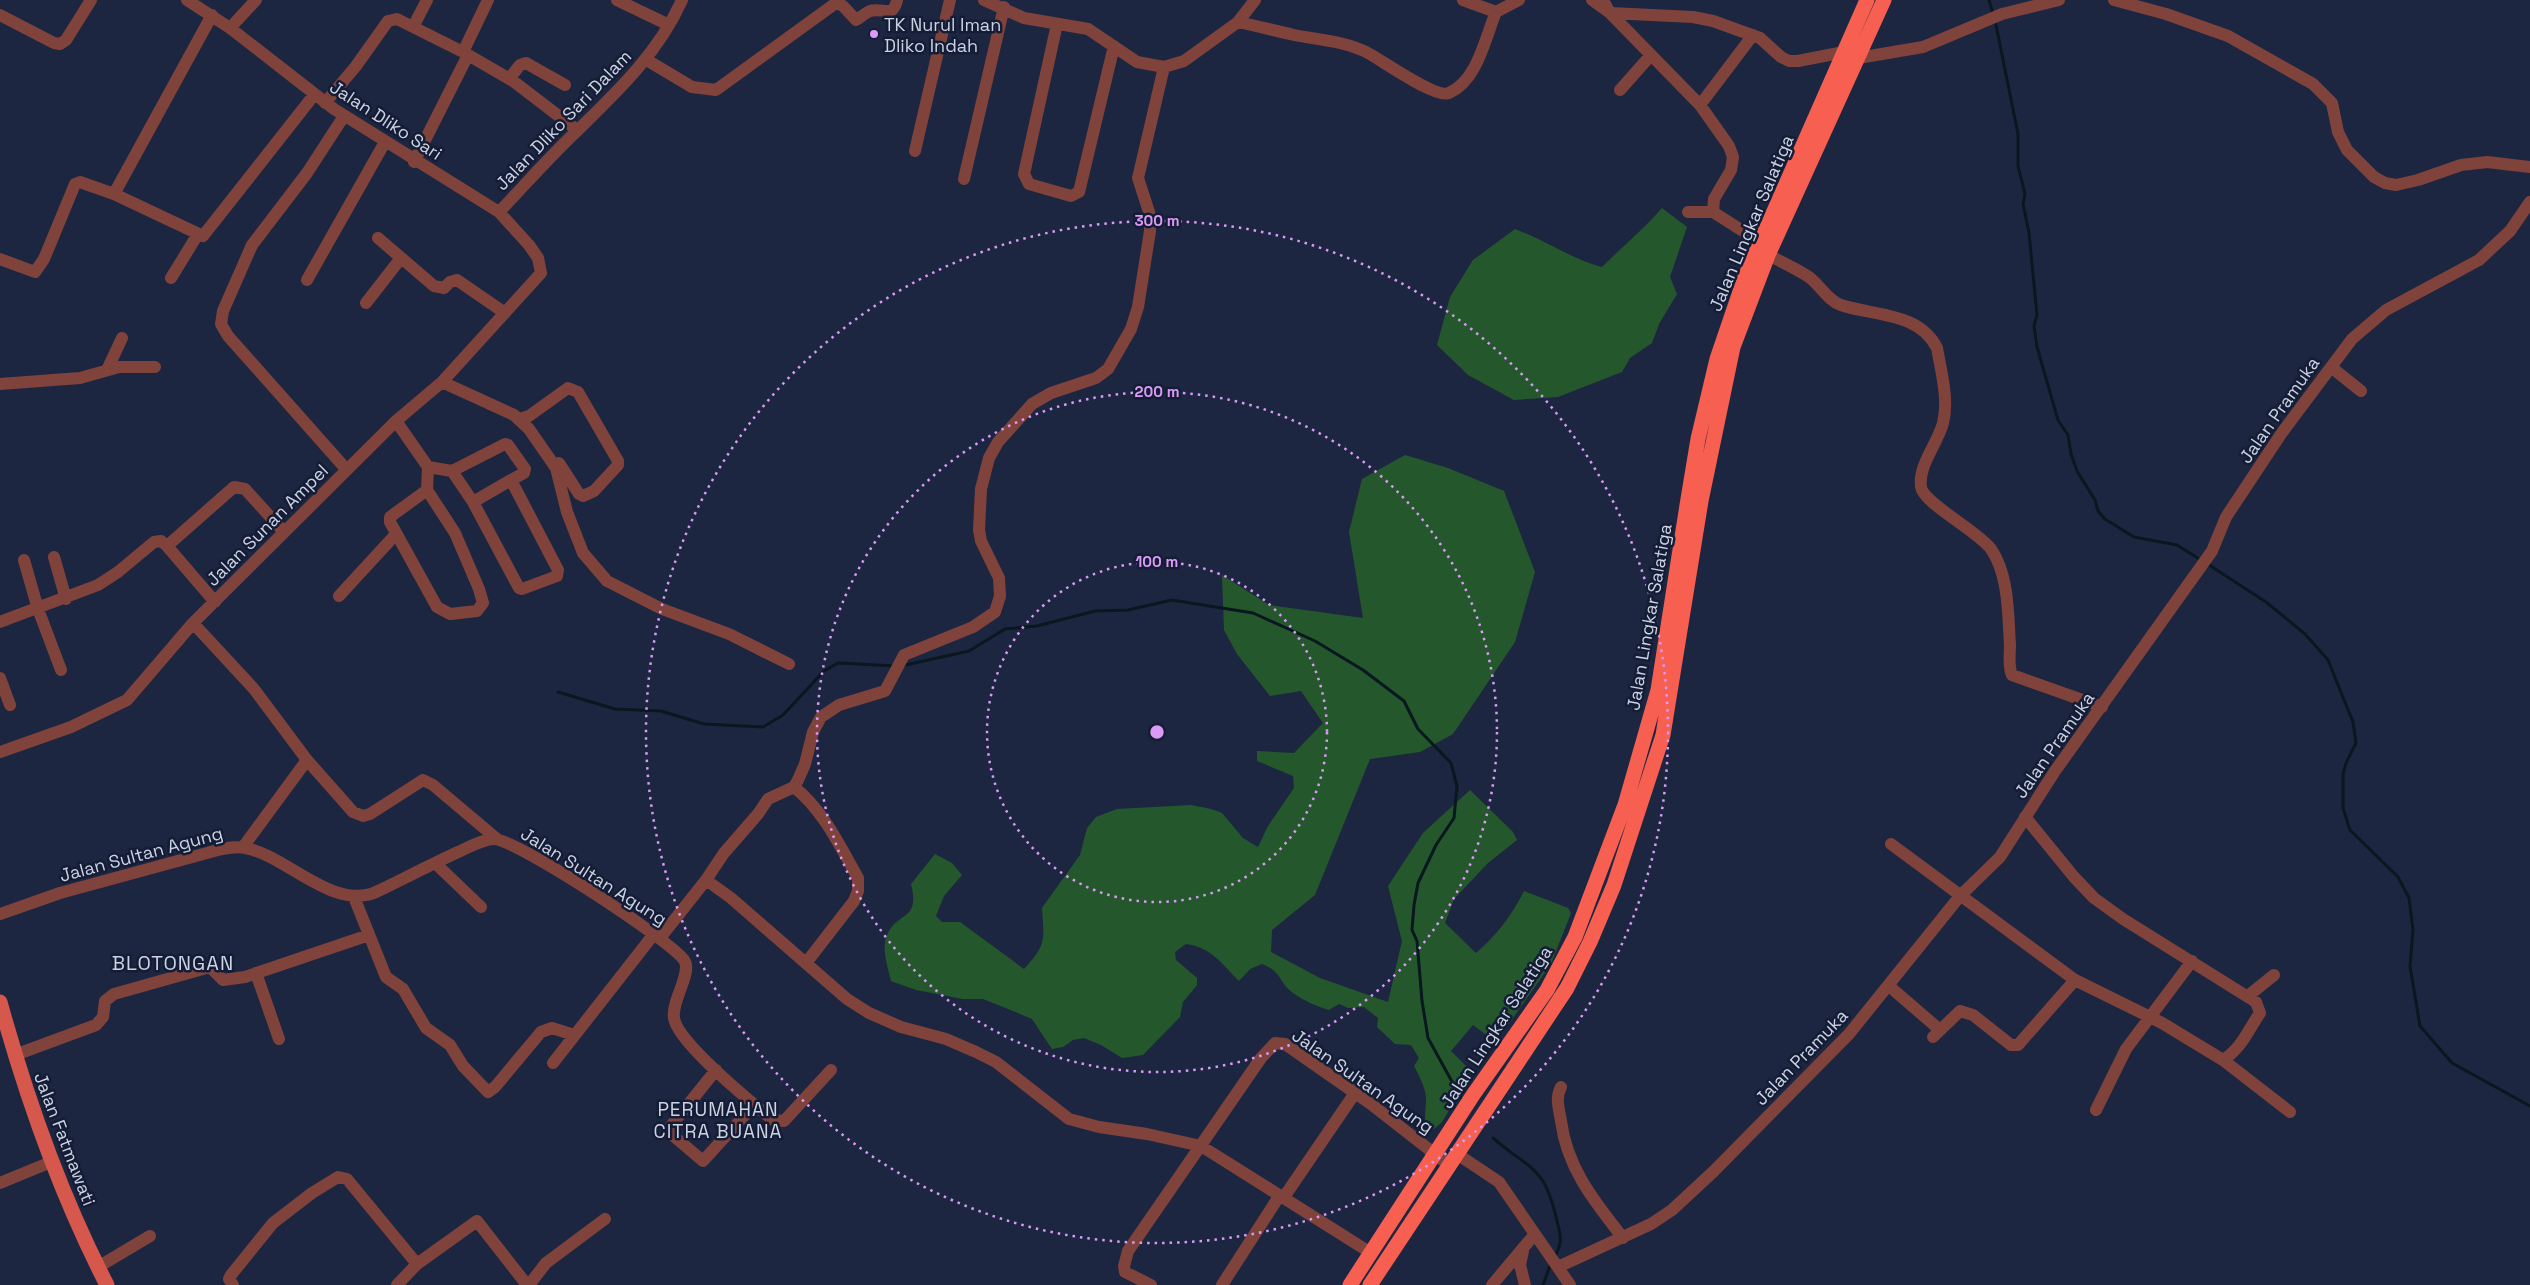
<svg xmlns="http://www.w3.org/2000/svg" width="2530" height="1285" viewBox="0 0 2530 1285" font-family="'Space Grotesk',sans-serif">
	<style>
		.green { fill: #24582c }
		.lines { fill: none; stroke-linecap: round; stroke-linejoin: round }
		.stream { stroke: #09171f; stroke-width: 3 }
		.street { stroke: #80433c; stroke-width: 12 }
		.primary { stroke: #d6584c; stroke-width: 15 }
		.highway { stroke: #f75f51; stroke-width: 15 }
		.ring { fill: none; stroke: #da9af6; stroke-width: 2.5; stroke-dasharray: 2.5 5 }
		.poi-dot { fill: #da9af6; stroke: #141d35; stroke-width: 2 }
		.labels { text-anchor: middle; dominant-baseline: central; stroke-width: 5; stroke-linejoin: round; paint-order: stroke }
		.poi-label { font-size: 18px; fill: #ccd3e4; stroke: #141d35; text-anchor: start }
		.street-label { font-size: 18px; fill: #ccd3e4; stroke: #141d35 }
		.neighbourhood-label { font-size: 19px; letter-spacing: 1px; fill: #ccd3e4; stroke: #141d35 }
		.quarter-label { font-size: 20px; letter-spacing: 1px; fill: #ccd3e4; stroke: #141d35 }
		.centre { fill: #da9af6; stroke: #141d35; stroke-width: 2.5 }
		.ring-label { font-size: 15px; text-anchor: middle; font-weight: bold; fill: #da9af6; stroke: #141d35; stroke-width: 5; stroke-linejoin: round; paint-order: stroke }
	</style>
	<rect width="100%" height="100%" fill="#1d2640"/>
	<path class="green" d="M1662,208L1687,227L1670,277L1677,294L1659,324L1652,343L1630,358L1622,372L1558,397L1514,400L1468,375L1437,345L1450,297L1473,260L1515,229C1545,240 1571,259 1602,267C1622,247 1644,229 1662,208Z
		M1405,455L1448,468L1504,491L1535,572L1515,642L1453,734L1420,752L1370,759L1315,895L1272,930L1271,952L1320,978L1388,1002L1402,941L1388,886L1423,833L1470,790L1513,832L1517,840L1488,863L1454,899L1445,923L1476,953C1497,935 1512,915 1524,891L1568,908L1571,913L1551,964L1496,1042L1473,1025L1451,1051L1472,1072L1442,1122L1434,1129L1426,1127C1424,1116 1426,1108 1426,1097C1425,1087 1419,1075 1414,1066L1419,1058L1411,1045L1395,1044L1377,1027L1378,1018L1364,1007L1348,1008L1339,1004L1329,1010C1316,1006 1304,1001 1293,993C1278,982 1282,971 1262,964L1250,969L1239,981C1222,964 1211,947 1186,944L1175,952L1176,960L1197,978V985L1183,1002L1180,1017L1143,1055L1122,1058L1101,1045L1084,1038L1073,1040L1063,1047L1052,1049L1032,1019L1013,1011L983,999H963L916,990L891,981C888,968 882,951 886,938C895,910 921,923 911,884L935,854L952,863L962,875L944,896L936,916L942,922H960L1024,969C1047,944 1044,940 1042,908L1080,855L1087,828L1096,817L1117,809L1191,805L1211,809L1222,813L1243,838L1258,847L1268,826L1294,788L1293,776L1257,761V751L1294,753L1323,723L1301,691L1270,696L1237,654L1224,630L1222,575L1269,605L1363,618L1349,532L1362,479Z"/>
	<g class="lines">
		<path class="stream" d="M1989,0L1993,14
			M1995,20L2018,134V166L2025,194L2023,204L2029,233L2037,315L2034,326L2037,347L2058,420L2068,435L2071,454L2077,471L2095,500L2098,511L2105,519L2134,537L2177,545L2201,560
			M2206,563L2266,602L2305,634L2328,660L2353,722L2356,743L2346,763L2343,774V808L2350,830L2398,877L2409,898L2413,930L2410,966L2420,1026L2452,1063L2530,1106
			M901,666L969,651L1005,629L1037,626L1095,611L1128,610L1172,600L1253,613L1315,641L1363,670L1404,701L1418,729L1451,763L1457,786L1454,818L1436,845L1418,883L1414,905L1412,930L1417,941L1422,1001L1428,1038L1461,1098
			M558,692L615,709L661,711L704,724L763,727L783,715L824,671L838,663L895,666
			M1493,1138C1532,1172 1544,1164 1557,1221C1561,1236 1563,1243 1554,1258
			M1543,1285L1551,1263"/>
		<path class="street" d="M617,0L669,25
			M984,0L1024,18L1088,29L1137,62L1164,67L1184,61L1238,22L1255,0
			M1463,0L1496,12L1519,0
			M1592,0L1610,13L1700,105L1753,35
			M1603,0L1610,13L1693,17L1713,21L1760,38L1781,57L1789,61H1798L1844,52L1858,58L1923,47L2002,14L2059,0
			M2114,0L2166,14L2228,36L2313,84L2332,103L2338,132L2347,150L2374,177L2385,183L2396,185L2418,180L2461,165L2487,162L2530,167
			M0,15L54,43L60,44L66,40L91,0
			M1238,22C1257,26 1276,31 1294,35C1319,40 1345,41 1368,53C1383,61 1436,99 1449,93C1478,80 1485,38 1496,12
			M1057,24L1024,174L1029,184L1071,196L1079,192L1114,46
			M413,27L427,0
			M230,28L256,0
			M463,52L488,0
			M645,59L692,87L716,90L836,3L843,6L856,20C860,18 865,13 870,11C883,7 893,19 897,0
			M509,79L520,65L526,63L565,85
			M1620,90L1651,55
			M325,103L356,66L388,21L397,19L463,52L513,81L577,130
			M1700,105L1729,146L1733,157L1731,170L1714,199L1713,212
			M344,116L307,173L252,245L223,311L221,324L228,336L346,469
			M915,151L950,0
			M414,162L468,55
			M964,179L1004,7
			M114,194L203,236L314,95
			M499,212C525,185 550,156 578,130C618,91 659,52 682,0
			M1688,212H1713L1760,242
			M378,238L434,286L444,288L450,282L457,280L505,313
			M1768,255C1782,262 1797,269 1809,277C1821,286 1827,300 1841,305C1874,316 1919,312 1937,348C1941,371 1949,400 1943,423C1938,443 1918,465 1921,487C1923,503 1978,531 1991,549C2009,575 2008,615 2010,645C2010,654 2008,667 2012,675L2102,707
			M0,259L35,272L44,259L75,184L80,182L114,194L212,15
			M171,278L198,234
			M307,280L385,142
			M366,303L401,258
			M2331,367L2361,391
			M107,370L122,338
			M442,382L514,415L529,429L556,468L567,512L583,553L607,581L662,609L729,634L789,664
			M0,384L80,378L119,367H155
			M520,419L529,416L568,388L578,392L618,461V465L594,491L583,496L579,494L559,463
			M396,421L428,467L427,490L455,533L479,589L483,603L477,611L450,614L437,607L390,522V517L427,490
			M428,467L452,471L505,444L508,445L525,469L524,473L511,480L558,570L557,576L522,589L519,588L473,502L452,471
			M473,502L511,480
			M167,546L215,602
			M54,557L66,599
			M24,560L38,609L61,670
			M339,596L396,534
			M0,622L98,585L118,572L154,542L161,541L167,546L234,487L245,489L284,532
			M193,623L254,689L307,760L353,812L363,816L370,814L423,780L433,785L497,839
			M0,678L10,705
			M0,752L71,727L127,700L193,623L396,421L442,382L541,273L538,258L529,245L499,212L334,109L230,28L187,0
			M794,787C823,810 840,846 858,878V891L854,901L806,963
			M1891,844L2075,980L2162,1023L2223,1060C2242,1048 2248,1030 2260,1013L2256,1002L2123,919L2094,898L2074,877L2025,817
			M243,847L307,760
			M435,863L481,907
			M706,880L724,853L758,814L768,799L794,787L798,780L805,764L813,732L821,717L839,705L885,691L904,655L973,627L995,612L1000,596L999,578L981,541L979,530L981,489L989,458L998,442L1032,404L1051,393L1096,378L1108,369L1131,329L1138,307L1150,231V215L1138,178L1164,67
			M354,897L386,977L403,989L426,1028L450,1045L463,1066L488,1092L495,1087L541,1032L552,1028L574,1035
			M0,914L60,893L218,850C227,848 236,846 245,848C286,855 333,911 376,892C403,879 430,865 458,852C469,847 481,840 493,839C515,838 670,940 684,960C693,972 671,1001 674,1018C677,1042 752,1103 773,1120L784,1121L831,1070
			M660,938L706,880L731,898L847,999L869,1013L901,1027L946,1039L976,1052L996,1062L1069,1119L1099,1127L1147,1134L1201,1146L1371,1253
			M256,973L279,1039
			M1889,986L1940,1030
			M2248,996L2274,975
			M1933,1037L1960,1011L1973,1015L2011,1045H2018L2075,980
			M15,1055L96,1025L103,1017L105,1001L114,994L210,967L223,980L245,977L369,935
			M2223,1060L2290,1112
			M553,1063L654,934
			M716,1070L670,1127V1133L703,1161L754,1105
			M1561,1087C1555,1099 1559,1108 1561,1121C1567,1168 1594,1201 1623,1238
			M2096,1110L2126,1049L2192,961
			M1457,1154L1499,1182L1570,1285
			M0,1183L51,1162
			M1284,1197L1355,1093
			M1523,1251L1520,1265L1525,1285
			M98,1267L150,1236
			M1558,1267L1651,1224L1672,1210L1714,1171L1849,1034L1960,896L2000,857L2055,771L2212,551L2226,517L2281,434L2352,339L2386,310L2479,260L2510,231L2530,202
			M233,1285L229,1279L231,1275L273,1223L312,1193L338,1177L347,1179L417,1264
			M397,1285L417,1264L477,1221L527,1285
			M529,1285L546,1263L605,1219
			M1151,1285L1125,1272L1124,1266L1128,1251L1261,1058L1275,1043L1285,1044L1371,1104L1449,1165
			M1222,1285L1280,1195
			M1492,1285L1535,1234"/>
		<path class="primary" d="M0,1002C27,1100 60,1194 107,1285"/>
		<path class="highway" d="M1350,1285L1473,1095L1547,990L1575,937L1625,805L1658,690L1688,499L1698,439L1717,359L1745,277L1867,0
			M1370,1285L1567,988L1590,942L1614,885L1663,735L1701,501L1733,347L1768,255L1884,0"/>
	</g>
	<g class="ring">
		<circle cx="1157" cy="732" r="170"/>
		<circle cx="1157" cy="732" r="340"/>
		<circle cx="1157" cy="732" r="511"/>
	</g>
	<circle class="poi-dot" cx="874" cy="34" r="5"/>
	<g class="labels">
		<g class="poi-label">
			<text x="884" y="24">TK Nurul Iman<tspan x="884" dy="21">Dliko Indah</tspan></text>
		</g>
		<g class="street-label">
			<text transform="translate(386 120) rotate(33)">Jalan Dliko Sari</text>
			<text transform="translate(563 120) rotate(-46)">Jalan Dliko Sari Dalam</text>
			<text transform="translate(1751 223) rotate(-67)">Jalan Lingkar Salatiga</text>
			<text transform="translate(2279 410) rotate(-55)">Jalan Pramuka</text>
			<text transform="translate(267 525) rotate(-45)">Jalan Sunan Ampel</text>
			<text transform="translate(1649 617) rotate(-80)">Jalan Lingkar Salatiga</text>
			<text transform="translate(2054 745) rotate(-55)">Jalan Pramuka</text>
			<text transform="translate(141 854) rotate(-15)">Jalan Sultan Agung</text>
			<text transform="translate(594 876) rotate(32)">Jalan Sultan Agung</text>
			<text transform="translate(1496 1027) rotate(-57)">Jalan Lingkar Salatiga</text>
			<text transform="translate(1801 1057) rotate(-46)">Jalan Pramuka</text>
			<text transform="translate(1363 1081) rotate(35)">Jalan Sultan Agung</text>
			<text transform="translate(65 1139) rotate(69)">Jalan Fatmawati</text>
		</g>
		<g class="neighbourhood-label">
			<text x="718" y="1109">PERUMAHAN<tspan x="718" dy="22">CITRA BUANA</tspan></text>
		</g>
		<g class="quarter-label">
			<text x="173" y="963">BLOTONGAN</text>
		</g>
	</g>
	<circle cx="1157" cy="732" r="8" class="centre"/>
	<g class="ring-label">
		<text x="1157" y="226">300 m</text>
		<text x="1157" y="397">200 m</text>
		<text x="1157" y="567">100 m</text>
	</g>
</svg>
